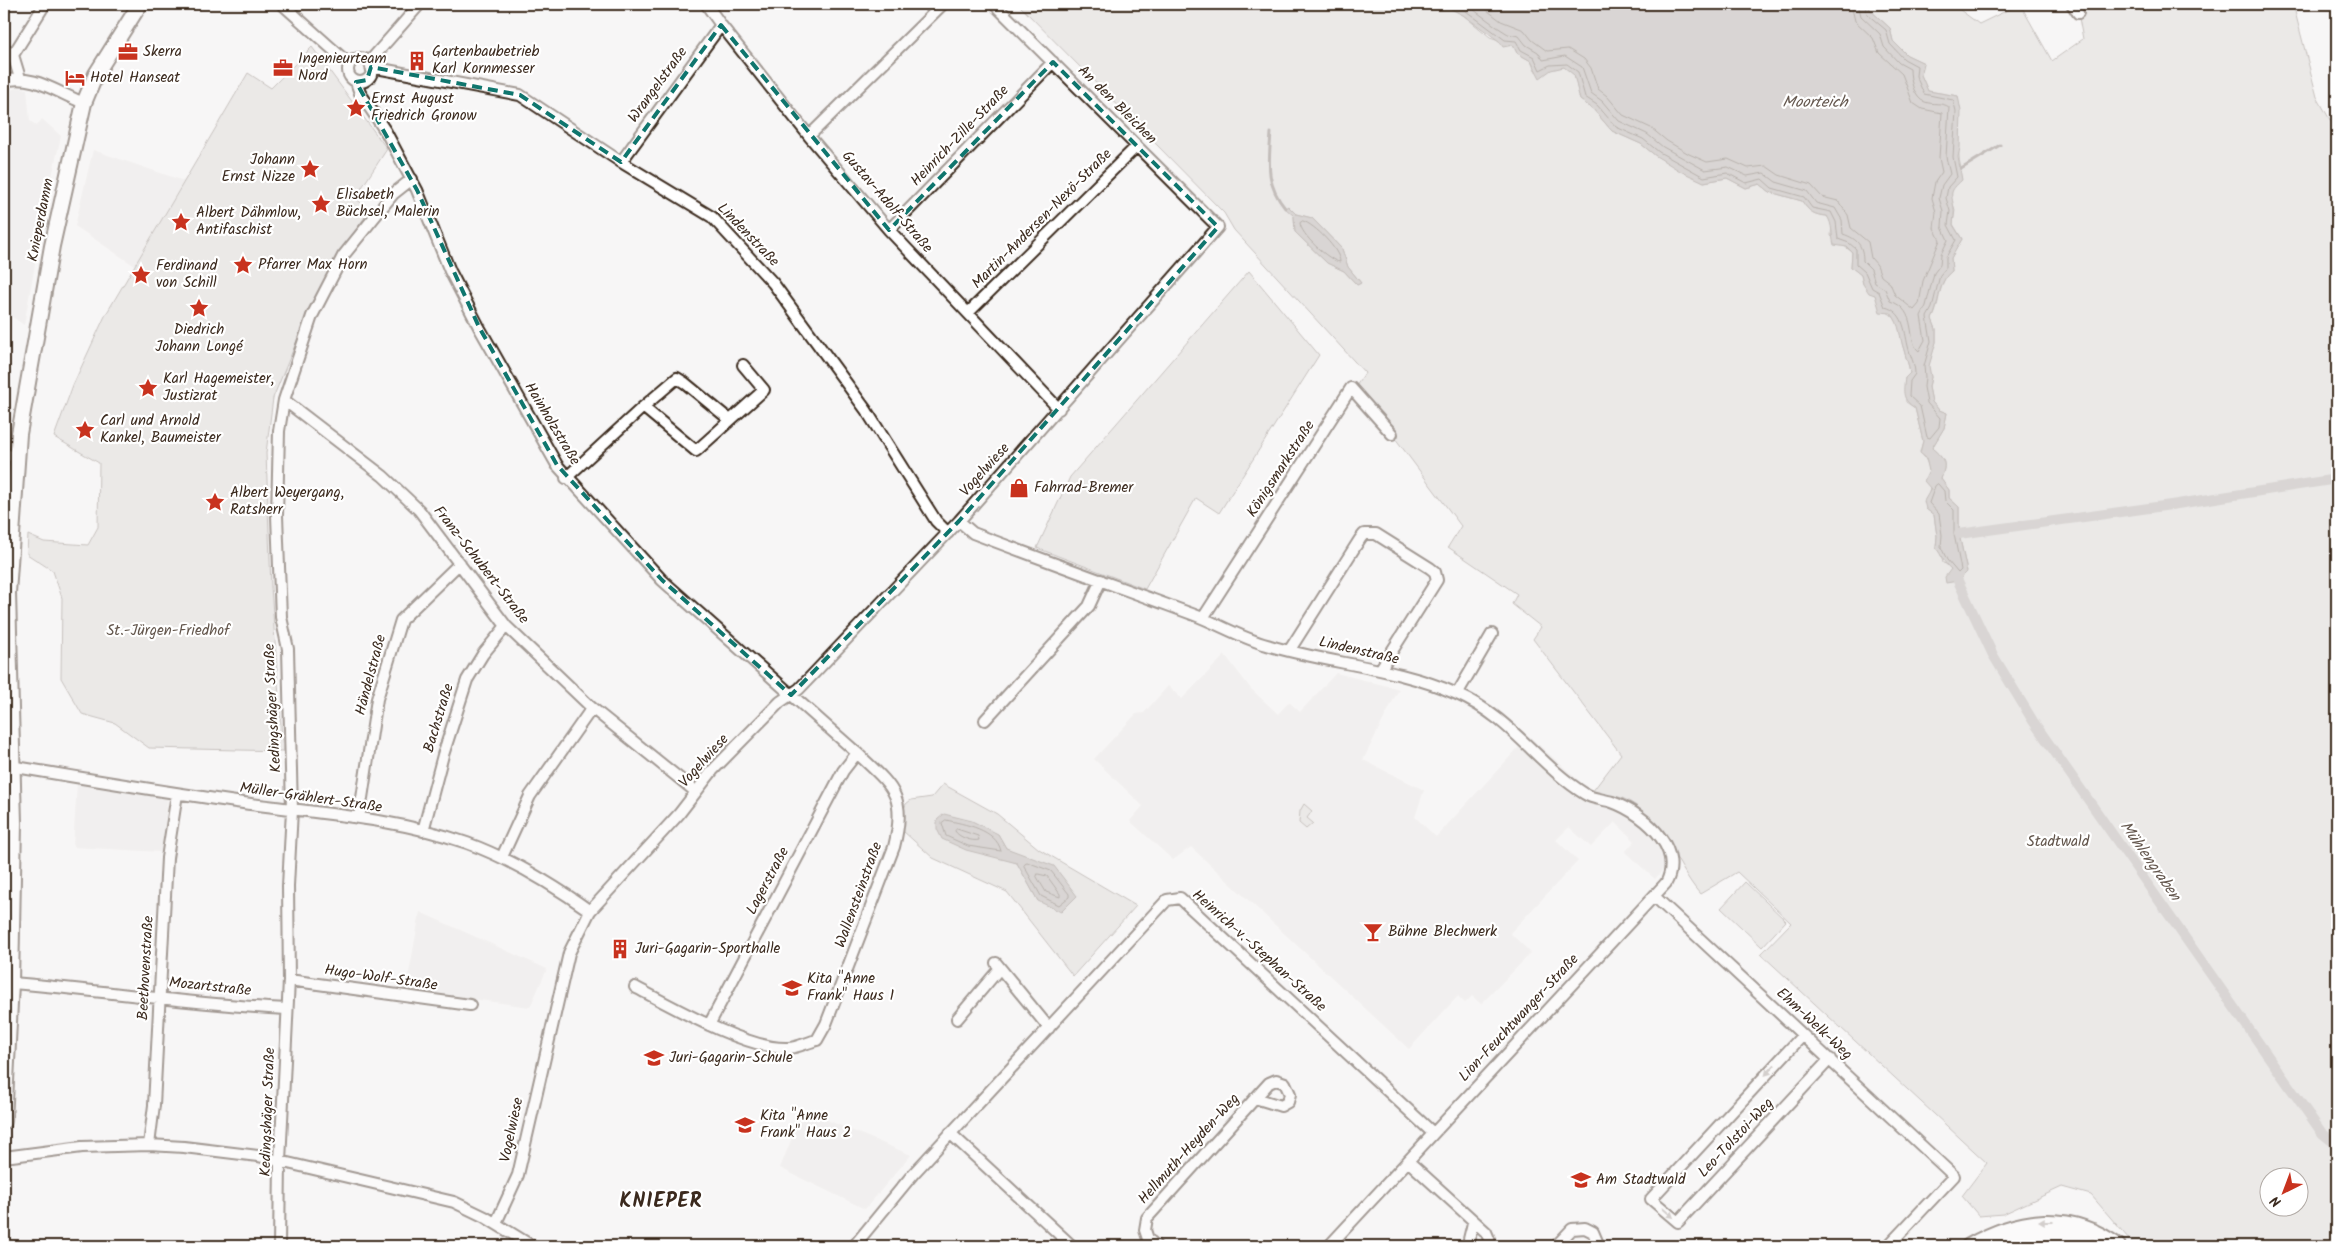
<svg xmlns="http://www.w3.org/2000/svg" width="2341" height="1250" viewBox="0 0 2341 1250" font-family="Kalam,sans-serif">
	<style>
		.built { fill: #e9e7e6 }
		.green { fill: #dbd9d6; stroke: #8b827a; fill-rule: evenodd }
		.water { fill: #b4aeaa; stroke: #847972 }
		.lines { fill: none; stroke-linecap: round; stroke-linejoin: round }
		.shore { stroke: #6b5f56; stroke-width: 1 }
		.stream { stroke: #847972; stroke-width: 3 }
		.canal { stroke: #b4aeaa; stroke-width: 10 }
		.minor-casing { stroke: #3b2a1e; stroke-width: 14 }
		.secondary-casing { stroke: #3b2a1e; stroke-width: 18 }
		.minor { stroke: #fff; stroke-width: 10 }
		.secondary { stroke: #fff; stroke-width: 14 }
		.oneway { fill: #a79f9a }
		.marked { fill: none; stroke: #0f766e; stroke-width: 4; stroke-dasharray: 10 6; stroke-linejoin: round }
		.labels { text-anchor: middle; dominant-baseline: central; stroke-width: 4.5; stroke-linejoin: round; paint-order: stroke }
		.poi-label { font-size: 15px; fill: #3b2a1e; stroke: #fff; text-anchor: start }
		.street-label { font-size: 15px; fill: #3b2a1e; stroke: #fff }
		.park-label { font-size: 15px; fill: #63564c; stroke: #fff }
		.water-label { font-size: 16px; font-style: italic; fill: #65584f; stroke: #fff }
		.district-label { font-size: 20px; font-weight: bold; letter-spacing: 1px; fill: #3b2a1e; stroke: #fff }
	</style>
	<rect width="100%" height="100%" fill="#f7f6f6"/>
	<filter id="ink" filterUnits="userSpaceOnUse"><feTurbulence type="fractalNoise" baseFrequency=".02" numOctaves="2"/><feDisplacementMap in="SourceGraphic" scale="10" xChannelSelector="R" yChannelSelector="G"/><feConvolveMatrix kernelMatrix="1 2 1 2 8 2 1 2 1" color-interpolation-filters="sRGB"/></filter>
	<g filter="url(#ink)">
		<path class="built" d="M18,87L27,89L30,121L37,126L42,119L61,136L47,198L24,325L4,311V93Z
			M93,150L184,181L135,266L75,226Z
			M1225,655L1251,689L1278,714L1289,702L1300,712L1336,673L1399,689L1363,760L1424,790L1415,817L1436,837L1529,736L1595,795L1621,798L1639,809L1666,837L1675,855L1655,879L1625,852L1635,841L1615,822L1591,847L1569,827L1556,840L1578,861L1510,933L1531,953L1481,1004L1472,996L1465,1003L1458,996L1409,1049L1191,847L1173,860L1130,821L1143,806L1094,759L1136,714L1144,713L1168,686L1182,699Z
			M77,783L168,798L162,852L73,847Z
			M420,912L547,969L530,1007L406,990Z
			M803,1110L911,1155L865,1209L780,1168Z"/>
		<path class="green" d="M1018,4H1416L1447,7L1463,15L1490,37L1513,45L1517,53L1531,61L1535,71L1564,67L1574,74L1580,100L1593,109L1612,131L1641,144L1656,156L1704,182L1727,178L1746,188L1760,184L1770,192L1802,201C1809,212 1814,215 1827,216L1832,224L1831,236L1852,252L1851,267L1861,275L1863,284L1875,295L1880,308C1904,320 1897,329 1904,350C1906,359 1909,364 1910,373L1905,378L1906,402L1915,408L1923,441L1920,452C1935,467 1930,490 1926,509L1934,515L1937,536L1936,548L1941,554L1943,563L1967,571L1959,534V507L1949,498V490L1941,479C1947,462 1945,460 1932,448L1944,428L1947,413L1939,410L1932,402L1929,387L1931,377L1928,367L1936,342V329L1932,319C1941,304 1937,282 1952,271L1951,258L1962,239L1953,224L1955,210L1951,198L1952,189L1961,169C1955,146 1962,120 1958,96L1928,91L1921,75L1924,63L1907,55L1893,41L1890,28L1870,10L1869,4H1952L1979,24L2020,4L2052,61L2083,39L2078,13L2072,4H2293L2317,97L2337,132V1246H2135L2091,1195L2062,1187L2003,1214L1979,1216L1962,1196L1987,1163L1761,954L1791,923L1737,872L1700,894C1674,864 1663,815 1622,798C1614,795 1603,796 1595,795L1592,792L1621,754L1533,639L1541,627L1512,604L1517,594L1448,547L1461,526L1356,386L1365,373L1234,230L1224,213ZM1288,206L1296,214L1312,218L1342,249L1348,267L1361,283L1357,285L1344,271L1327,263L1295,232L1294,216ZM2268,1178H2298V1208H2268Z
			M312,47L387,149L355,198L370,210L339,253L308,314L273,398L266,453L271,587L283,751L149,748L115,723L82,714L61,678L62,598L53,571L27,554L28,535L44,542L88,545L98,527L99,463L54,437L73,385L105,316L248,73L271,88Z
			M1249,271L1319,355L1219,513L1196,498L1145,589L1037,548L1070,477Z
			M943,784L997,814L1039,849L1136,906L1073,976L1007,892L933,858L903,831V811L906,804L911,800L932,797ZM998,834L1006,848L1025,857L1038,901L1017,863L992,855Z
			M1304,804L1312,811L1307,818L1313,823L1306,829L1299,823L1300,811Z
			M1745,882L1786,921L1762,947L1721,908Z"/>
		<path class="water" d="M1416,4H1869L1870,10L1890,28L1893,41L1907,55L1924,63L1921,75L1928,91L1958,96L1961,111L1960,148L1958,157L1962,180C1949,192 1951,192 1954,208C1955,213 1953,219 1953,225L1962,239L1951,258L1952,271C1937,282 1940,304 1932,319L1936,329V342L1929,366L1931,377L1929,387L1932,402L1939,410L1947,413L1944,428L1932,448C1945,460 1947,462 1941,479L1949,490V498L1959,507V534L1967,572L1958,581L1946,583L1945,577L1951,569C1943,563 1942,555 1936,548L1937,536L1934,515L1926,509L1924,501L1931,489L1924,481L1929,471L1926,458L1920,453L1923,441L1915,408C1902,400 1903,392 1905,378L1910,373C1909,364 1906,359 1904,350C1899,336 1901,326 1891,313L1880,312L1875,295L1869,293L1863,284L1861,275L1851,267L1852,252L1847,247L1834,245C1831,234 1833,225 1827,216C1814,215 1809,212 1802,201L1770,192L1760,184L1746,188L1727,178L1704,182L1680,171L1656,156L1641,144L1612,131L1593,109L1580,100L1574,75L1564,67L1551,70L1540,78L1531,61L1517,53L1513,45L1503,47L1499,41L1463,15L1448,7Z
			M1288,206L1296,214L1312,218L1342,249L1348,267L1361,283L1357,285L1344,271L1327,263L1295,232L1294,216L1285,208Z
			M944,814L972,821L998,834L1006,848L1054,866L1077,896L1061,912L1038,901L1017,863L966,850L942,839L937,829V820Z"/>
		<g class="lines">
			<path class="shore" d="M1452,4L1466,11L1505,40L1516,41L1521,50L1534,57L1540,70L1550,65L1567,64L1578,72L1585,97L1597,105L1616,127L1643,139L1659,152L1704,177L1727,173L1746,183L1762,179L1772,188L1804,197L1812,208L1831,212L1836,222L1838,239L1849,243L1856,249V264L1865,272L1872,288L1879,292L1885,307C1904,312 1904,329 1908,346C1910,356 1915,363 1915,374L1910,381L1909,396L1920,406L1927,437L1930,438L1939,427L1940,418L1927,403L1924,387L1925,377L1924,366L1931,341L1927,317L1932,308L1940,275L1946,268V257L1956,240L1948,225L1950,211L1946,198L1948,187L1957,177L1953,157L1956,111L1953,100L1924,94L1916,76L1917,66L1904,59L1890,44L1886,30L1867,14L1865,4
				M1466,4L1497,27L1508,34L1519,36L1526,45L1538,52L1543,60L1565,56L1582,67L1591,93L1602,101L1619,121L1647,134L1663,147L1705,170L1728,167L1747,176L1764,173L1776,182L1807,191L1816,203L1835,208L1842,220L1843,234C1858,239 1863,246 1863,261L1871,269L1875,283L1885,289L1890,301C1919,310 1906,342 1919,351L1925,340L1921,316L1926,306L1934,273L1940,265L1941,254L1948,240L1942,227L1943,211L1939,198L1942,185L1950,174L1946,157L1949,107C1942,102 1933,105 1925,102C1914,99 1910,79 1910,69L1899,63L1884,47L1880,34L1861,16L1858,4
				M1479,4L1501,21L1524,30L1532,40L1547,51L1568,49L1584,59L1591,68L1598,89L1607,96L1623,115L1651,128L1667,141L1689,154L1707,162L1728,159L1748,168L1766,166L1779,175L1811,185L1822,197L1838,201L1848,215L1851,228L1868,242L1871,258L1877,265L1881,276L1890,283L1895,295L1914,310L1919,304L1923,281L1940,240L1934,228L1936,212L1932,198L1935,182L1942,172L1939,158L1942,113L1922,109L1913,103L1902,74L1879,53L1873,38L1855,21L1851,4
				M1303,221C1314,224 1340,250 1340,262C1329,261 1300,234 1300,223Z
				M1938,484L1944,491L1945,501L1954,510V534L1961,570L1958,573L1947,560L1941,547L1942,535L1939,514L1929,503L1935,486Z
				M946,820C964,824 996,829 1001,851L968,846L946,836L942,823Z
				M957,829L978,836L979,840C972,842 958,837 955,831Z
				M1027,862L1051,871L1069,894V897L1059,905L1041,896L1024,866Z
				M1038,874L1047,876L1060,894V897L1046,892L1037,877Z"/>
			<path class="stream" d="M1271,133C1269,162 1265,184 1285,208
				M1961,169L2000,145"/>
			<path class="canal" d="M1959,534L2171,505L2337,479
				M1958,581L1993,655L2033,721L2322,1133L2337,1145"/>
			<defs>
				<path id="minor" d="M282,4L349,64
					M706,4L721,25L809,136L889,230L1059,409
					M2072,4L2078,13
					M4,49L13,55L20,78
					M13,55L45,4
					M348 70a12 12 0 1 1 24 0a12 12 0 1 1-24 0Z
					M369,62L420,4
					M371,67L520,95L621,162L712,217L773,283L866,410L936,521L948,533
					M4,81C33,73 57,93 84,103
					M356,82L360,93L386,132L417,190L450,271L479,327L557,465L662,580L857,753C893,787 907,795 894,847L826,1024L817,1040C808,1042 797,1048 788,1048C748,1050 671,1006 635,987
					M809,136L943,4
					M621,162L721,25
					M889,230L1053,62
					M968,313L1137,146
					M284,400L383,476L419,510L506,626L592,708L695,791
					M643,407L677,378L685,383L730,420
					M4,455L17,456
					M566,478L643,407L696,451L764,390L743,365
					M959,521L973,533C1046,561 1119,587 1192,614C1217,623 1241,638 1267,645C1329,664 1397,667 1457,694C1512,718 1537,764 1585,794C1592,799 1603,799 1612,802C1629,808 1650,822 1661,838C1671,852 1674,868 1666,883L1329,1246
					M1203,618L1351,388L1392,434
					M1289,651L1360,539L1364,534H1376L1430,568L1435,572L1437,580L1380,670
					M1457,694L1492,634
					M985,720L1089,606L1101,580
					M4,765C81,778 158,791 236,802C313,813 393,817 467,843C511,859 552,884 590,911
					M359,818L377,699L401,620L460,563
					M423,831L443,755L467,680L483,654L506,626
					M502,857L530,796L592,708
					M1654,896L1954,1176L1888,1246
					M996,963L1049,1028
					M289,980L470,1005
					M11,983C103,990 194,1005 287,1009
					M957,1019L1000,968
					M709,1025L843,771L857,753
					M1803,1035L1651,1199L1678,1222L1830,1059
					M950,1133L1072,1246
					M149,1145L154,1105L167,858L177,794
					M4,1157L82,1147L149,1145L184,1147L258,1156L454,1202L485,1217L532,1246
					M1408,1161L1486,1232L1489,1239V1246
					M496,1223L518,1175L569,953L590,911L679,814L713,770L780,702L799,689L959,521L1218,227L994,4
					M279,1246L280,1161L289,980L288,886L292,810L288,649L281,617L277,516L279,431L284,400L312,316L343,256L393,194L412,179
					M854,1246L913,1174L1167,900L1180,898L1433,1133
					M1156,1246L1148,1239L1145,1230L1147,1218L1269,1083L1276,1080L1285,1083L1290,1094L1288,1102L1281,1106L1255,1098
					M1469,1246C1467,1238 1473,1230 1473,1220
					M1556,1246L1572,1229L1585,1228L1593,1232L1599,1246"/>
				<path id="secondary" d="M4,1121L11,983L14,823L8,593L19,434L52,246L84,103L96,74L140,4
					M1969,1246C2019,1218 2069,1210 2118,1246
					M1991,1246C2008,1238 2025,1234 2044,1234C2061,1233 2078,1239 2093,1231"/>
			</defs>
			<use href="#minor" class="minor-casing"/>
			<use href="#secondary" class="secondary-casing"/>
			<use href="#minor" class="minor"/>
			<use href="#secondary" class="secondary"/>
		</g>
		<defs><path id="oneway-solid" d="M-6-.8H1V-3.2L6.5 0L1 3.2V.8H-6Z" transform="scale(1.25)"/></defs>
		<g class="oneway">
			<use href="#oneway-solid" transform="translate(1770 1070) rotate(133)"/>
			<use href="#oneway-solid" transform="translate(1668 1213) rotate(41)"/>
			<use href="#oneway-solid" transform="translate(2046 1222) rotate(180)"/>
		</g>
	</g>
	<path d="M0 0H2341V1250H0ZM721,25L889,230L1053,62L1218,227L959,521L791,695L662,580L557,465L479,327L417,190L356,82L367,80L371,67L520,95L621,162Z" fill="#f7f6f6" fill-opacity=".55" fill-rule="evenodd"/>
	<path class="marked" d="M721,25L889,230L1053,62L1218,227L959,521L791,695L662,580L557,465L479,327L417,190L356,82L367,80L371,67L520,95L621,162Z"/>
	<defs>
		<symbol id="office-bare" viewBox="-9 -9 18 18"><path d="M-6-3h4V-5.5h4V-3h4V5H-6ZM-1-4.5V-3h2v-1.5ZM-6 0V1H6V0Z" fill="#c8321e" stroke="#fff" stroke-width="2.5" paint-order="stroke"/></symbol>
		<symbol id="building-bare" viewBox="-9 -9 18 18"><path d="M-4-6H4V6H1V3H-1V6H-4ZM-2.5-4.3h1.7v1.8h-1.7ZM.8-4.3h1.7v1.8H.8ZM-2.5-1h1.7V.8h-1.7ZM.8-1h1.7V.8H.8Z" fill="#c8321e" stroke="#fff" stroke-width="2.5" paint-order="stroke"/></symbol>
		<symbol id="hotel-bare" viewBox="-9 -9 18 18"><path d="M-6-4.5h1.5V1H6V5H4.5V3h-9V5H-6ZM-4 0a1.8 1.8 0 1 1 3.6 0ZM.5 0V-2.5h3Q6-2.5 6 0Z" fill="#c8321e" stroke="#fff" stroke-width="2.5" paint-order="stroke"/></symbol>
		<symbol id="sight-bare" viewBox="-9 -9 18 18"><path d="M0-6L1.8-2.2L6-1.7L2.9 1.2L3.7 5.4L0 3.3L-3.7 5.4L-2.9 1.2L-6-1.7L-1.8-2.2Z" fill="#c8321e" stroke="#fff" stroke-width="2.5" paint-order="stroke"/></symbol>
		<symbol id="shop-bare" viewBox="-9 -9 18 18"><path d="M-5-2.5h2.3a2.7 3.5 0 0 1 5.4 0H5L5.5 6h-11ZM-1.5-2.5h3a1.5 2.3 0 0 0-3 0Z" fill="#c8321e" stroke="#fff" stroke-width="2.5" paint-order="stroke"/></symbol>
		<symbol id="bar-bare" viewBox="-9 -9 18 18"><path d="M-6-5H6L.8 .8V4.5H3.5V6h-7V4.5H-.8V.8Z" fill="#c8321e" stroke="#fff" stroke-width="2.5" paint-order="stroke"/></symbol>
		<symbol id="school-bare" viewBox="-9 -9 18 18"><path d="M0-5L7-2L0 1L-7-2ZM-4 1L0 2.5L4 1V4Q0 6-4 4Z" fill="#c8321e" stroke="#fff" stroke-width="2.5" paint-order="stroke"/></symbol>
	</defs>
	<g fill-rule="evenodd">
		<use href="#office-bare" x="114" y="38" width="28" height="28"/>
		<use href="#building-bare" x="403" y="47" width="28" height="28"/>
		<use href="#office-bare" x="269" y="54" width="28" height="28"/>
		<use href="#hotel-bare" x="61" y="64" width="28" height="28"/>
		<use href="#sight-bare" x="342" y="94" width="28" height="28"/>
		<use href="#sight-bare" x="296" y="155" width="28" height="28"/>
		<use href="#sight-bare" x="307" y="190" width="28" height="28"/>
		<use href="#sight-bare" x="167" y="208" width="28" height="28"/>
		<use href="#sight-bare" x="229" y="251" width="28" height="28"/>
		<use href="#sight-bare" x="127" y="261" width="28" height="28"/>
		<use href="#sight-bare" x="185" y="294" width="28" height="28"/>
		<use href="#sight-bare" x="134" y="374" width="28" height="28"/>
		<use href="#sight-bare" x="71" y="416" width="28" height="28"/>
		<use href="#shop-bare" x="1005" y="474" width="28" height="28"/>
		<use href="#sight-bare" x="201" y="488" width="28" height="28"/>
		<use href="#bar-bare" x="1359" y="918" width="28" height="28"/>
		<use href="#building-bare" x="606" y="935" width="28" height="28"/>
		<use href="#school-bare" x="778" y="974" width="28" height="28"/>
		<use href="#school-bare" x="640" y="1044" width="28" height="28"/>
		<use href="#school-bare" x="731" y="1111" width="28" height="28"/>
		<use href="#school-bare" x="1567" y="1166" width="28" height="28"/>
	</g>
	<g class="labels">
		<g class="poi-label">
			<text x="143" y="52">Skerra</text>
			<text x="432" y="52">Gartenbaubetrieb<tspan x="432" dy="17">Karl Kornmesser</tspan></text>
			<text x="298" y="59">Ingenieurteam<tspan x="298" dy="17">Nord</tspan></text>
			<text x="90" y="78">Hotel Hanseat</text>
			<text x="371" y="99">Ernst August<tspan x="371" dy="17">Friedrich Gronow</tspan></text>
			<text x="295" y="160" text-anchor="end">Johann<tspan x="295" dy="17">Ernst Nizze</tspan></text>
			<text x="336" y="195">Elisabeth<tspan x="336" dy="17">Büchsel, Malerin</tspan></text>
			<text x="196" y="213">Albert Dähmlow,<tspan x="196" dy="17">Antifaschist</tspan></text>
			<text x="258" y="265">Pfarrer Max Horn</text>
			<text x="156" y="266">Ferdinand<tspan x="156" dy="17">von Schill</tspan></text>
			<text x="199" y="330" text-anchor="middle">Diedrich<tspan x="199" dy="17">Johann Longé</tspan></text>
			<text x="163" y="379">Karl Hagemeister,<tspan x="163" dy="17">Justizrat</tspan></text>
			<text x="100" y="421">Carl und Arnold<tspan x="100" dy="17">Kankel, Baumeister</tspan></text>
			<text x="1034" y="488">Fahrrad-Bremer</text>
			<text x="230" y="493">Albert Weyergang,<tspan x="230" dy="17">Ratsherr</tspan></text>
			<text x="1388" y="932">Bühne Blechwerk</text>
			<text x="635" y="949">Juri-Gagarin-Sporthalle</text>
			<text x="807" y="979">Kita "Anne<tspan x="807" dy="17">Frank" Haus 1</tspan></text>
			<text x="669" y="1058">Juri-Gagarin-Schule</text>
			<text x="760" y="1116">Kita "Anne<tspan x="760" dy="17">Frank" Haus 2</tspan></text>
			<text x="1596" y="1180">Am Stadtwald</text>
		</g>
		<g class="street-label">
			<text transform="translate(658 85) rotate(-54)">Wrangelstraße</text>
			<text transform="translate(1117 105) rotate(45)">An den Bleichen</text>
			<text transform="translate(960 136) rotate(-46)">Heinrich-Zille-Straße</text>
			<text transform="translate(887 202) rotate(49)">Gustav-Adolf-Straße</text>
			<text transform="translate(1042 219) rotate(-45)">Martin-Andersen-Nexö-Straße</text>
			<text transform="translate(41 220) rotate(-79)">Knieperdamm</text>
			<text transform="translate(748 235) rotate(46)">Lindenstraße</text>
			<text transform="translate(552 424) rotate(59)">Hainholzstraße</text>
			<text transform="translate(1281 469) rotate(-57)">Königsmarkstraße</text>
			<text transform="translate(985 470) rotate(-48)">Vogelwiese</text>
			<text transform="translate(481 565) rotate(52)">Franz-Schubert-Straße</text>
			<text transform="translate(1359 651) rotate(13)">Lindenstraße</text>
			<text transform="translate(371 675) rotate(-75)">Händelstraße</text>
			<text transform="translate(273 708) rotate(-93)">Kedingshäger Straße</text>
			<text transform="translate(439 718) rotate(-73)">Bachstraße</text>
			<text transform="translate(704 761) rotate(-48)">Vogelwiese</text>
			<text transform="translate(311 798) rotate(8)">Müller-Grählert-Straße</text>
			<text transform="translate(768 881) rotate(-62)">Lagerstraße</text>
			<text transform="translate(859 895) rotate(-70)">Wallensteinstraße</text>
			<text transform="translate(1259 951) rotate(42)">Heinrich-v.-Stephan-Straße</text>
			<text transform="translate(146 968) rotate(-87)">Beethovenstraße</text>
			<text transform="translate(381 978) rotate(8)">Hugo-Wolf-Straße</text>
			<text transform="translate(210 987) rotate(6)">Mozartstraße</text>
			<text transform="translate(1519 1018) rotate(-47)">Lion-Feuchtwanger-Straße</text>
			<text transform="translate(1814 1024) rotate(43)">Ehm-Welk-Weg</text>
			<text transform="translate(268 1112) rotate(-88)">Kedingshäger Straße</text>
			<text transform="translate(512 1130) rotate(-78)">Vogelwiese</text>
			<text transform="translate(1736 1138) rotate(-47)">Leo-Tolstoi-Weg</text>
			<text transform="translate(1189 1149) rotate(-48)">Hellmuth-Heyden-Weg</text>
		</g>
		<g class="park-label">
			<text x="168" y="631">St.-Jürgen-Friedhof</text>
			<text x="2058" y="842">Stadtwald</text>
		</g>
		<g class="water-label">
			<text x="1815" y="102">Moorteich</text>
			<text transform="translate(2150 861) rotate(55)">Mühlengraben</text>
		</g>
		<g class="district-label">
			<text x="661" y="1202">KNIEPER</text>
		</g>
	</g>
	<rect width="2341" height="1250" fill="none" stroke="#fff" stroke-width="20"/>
	<rect x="10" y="10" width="2321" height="1230" fill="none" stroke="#3b2a1e" stroke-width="2" filter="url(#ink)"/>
	<g transform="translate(2284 1192) rotate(222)"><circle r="24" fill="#ffffff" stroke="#b1aaa5"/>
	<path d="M0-4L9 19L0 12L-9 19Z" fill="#c8321e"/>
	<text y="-8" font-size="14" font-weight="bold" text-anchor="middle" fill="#3b2a1e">N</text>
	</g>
</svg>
